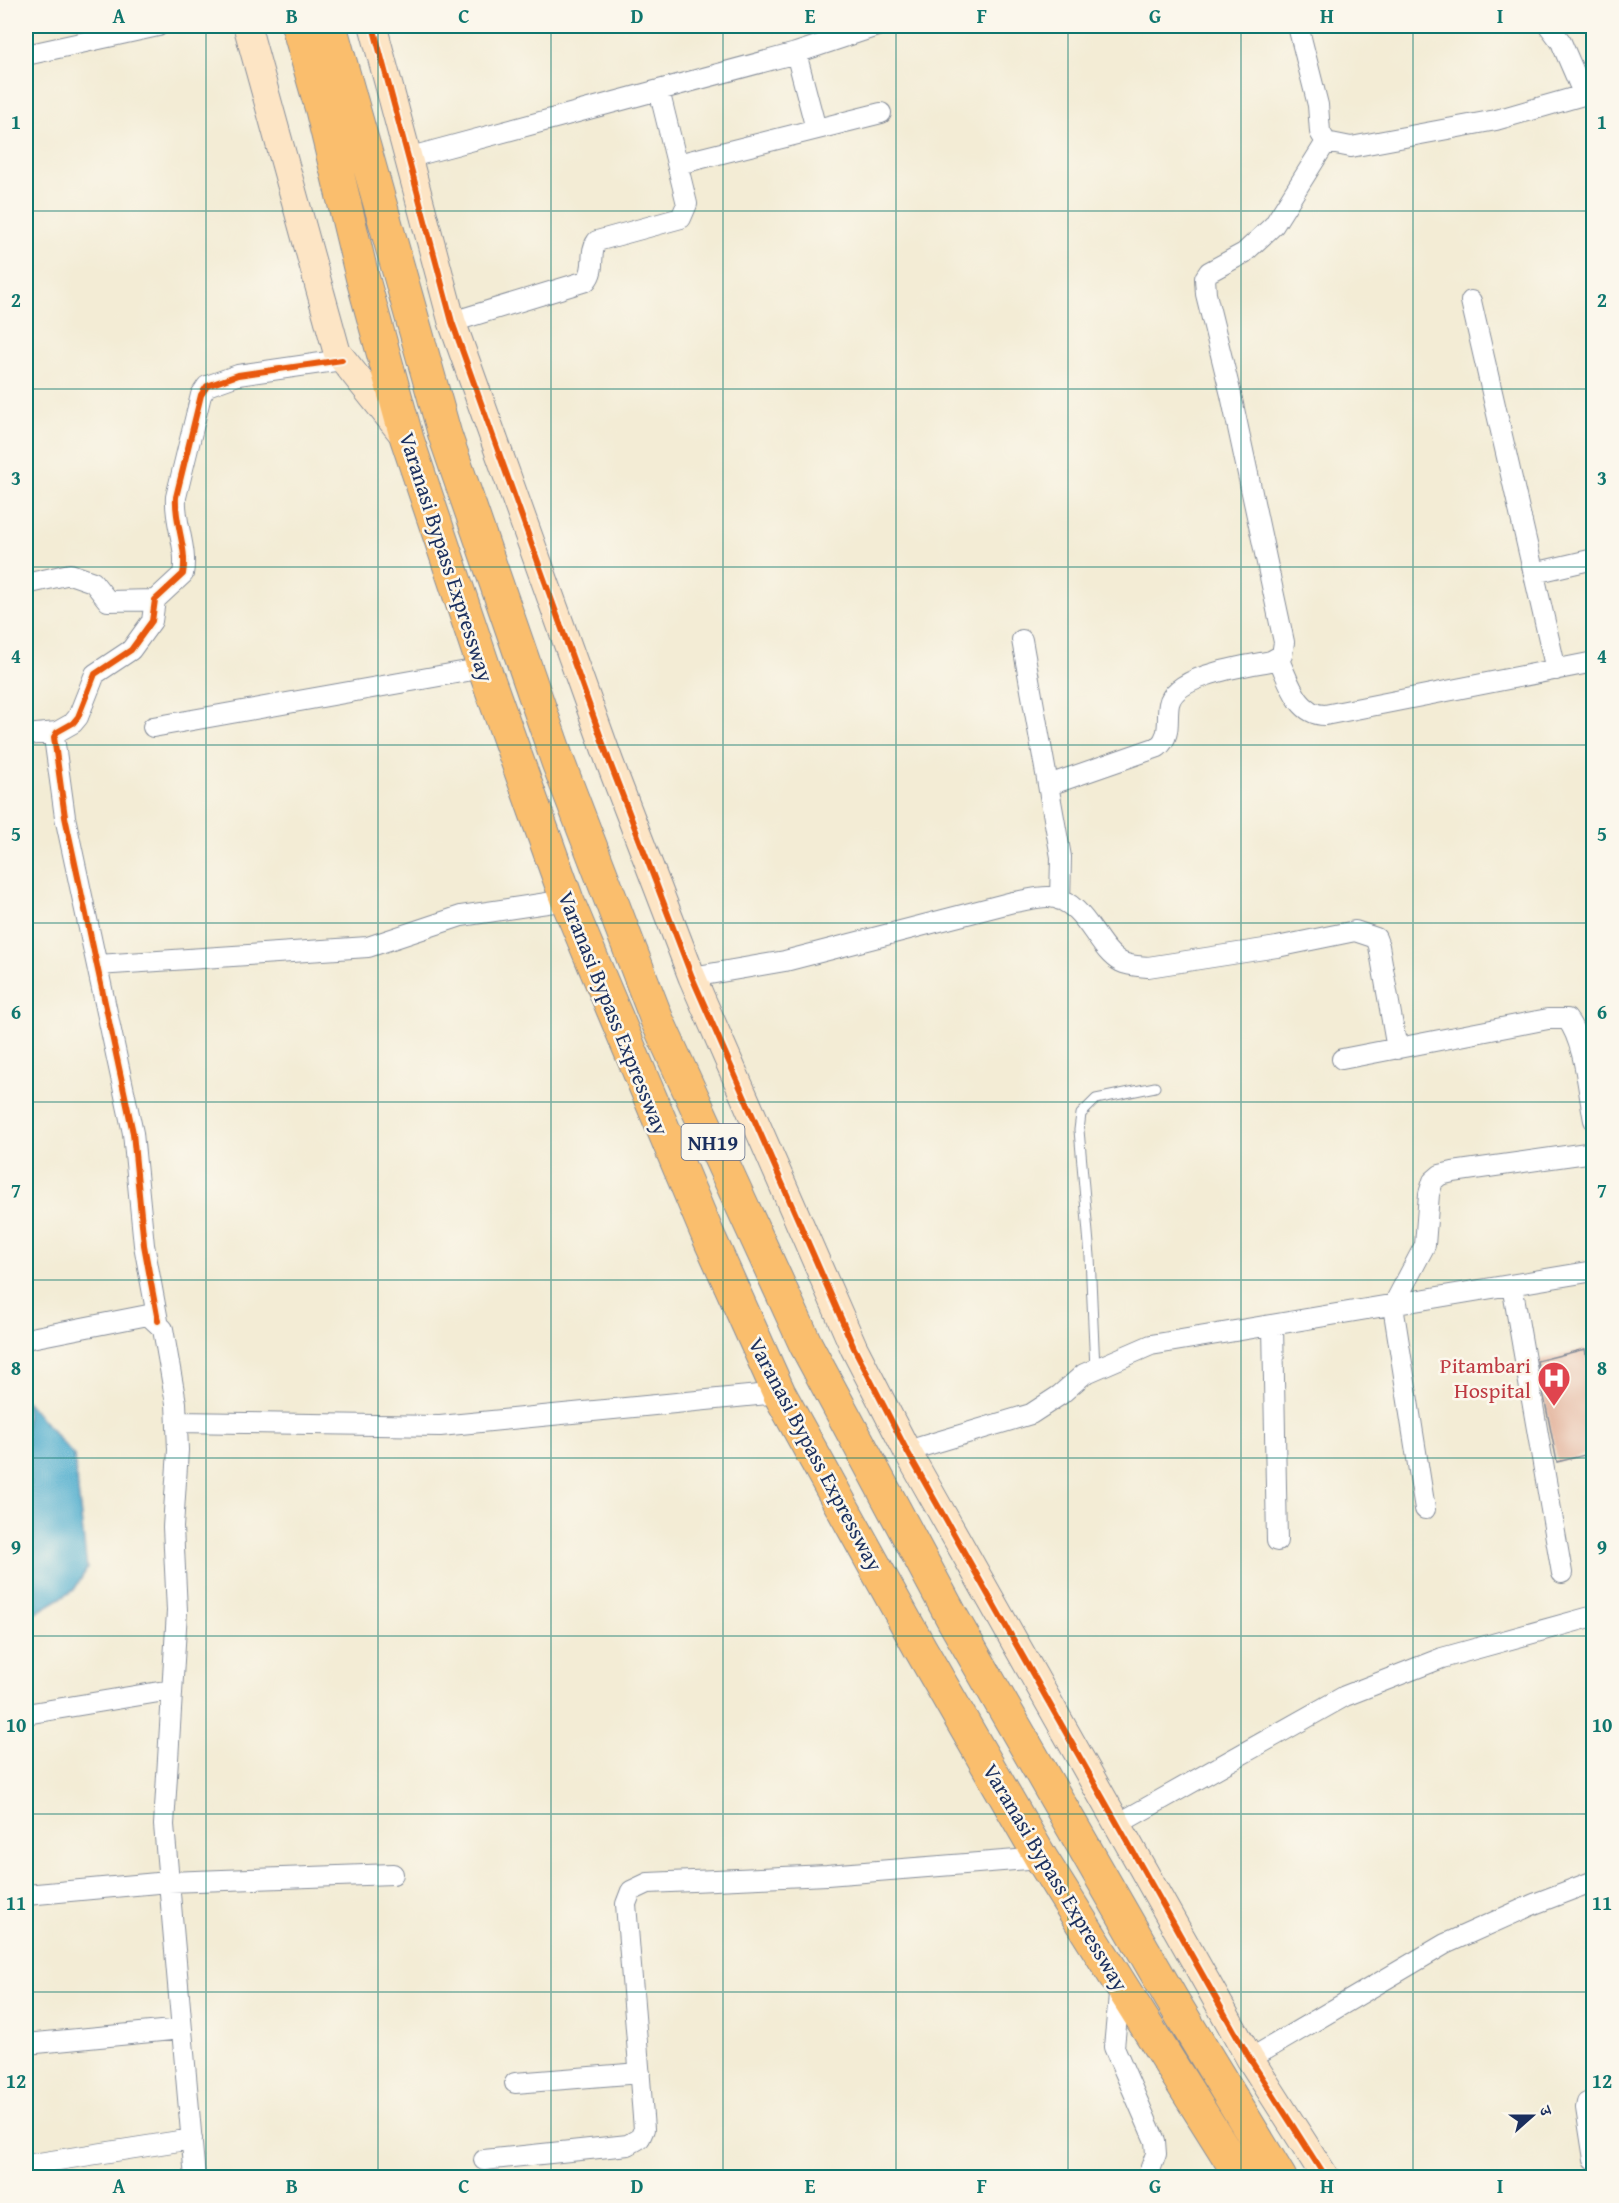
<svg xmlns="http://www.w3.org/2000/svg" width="1619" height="2203" viewBox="0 0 1619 2203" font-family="'Gentium Book Plus','Noto Serif Devanagari',serif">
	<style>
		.water { fill: #50adce; stroke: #366e96; stroke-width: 1.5 }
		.building { fill: #e1ae96 }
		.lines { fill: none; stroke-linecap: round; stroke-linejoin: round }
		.lane-casing { stroke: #878e9a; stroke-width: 11 }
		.street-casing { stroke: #878e9a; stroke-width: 22 }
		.secondary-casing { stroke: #878e9a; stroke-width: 29 }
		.highway-casing { stroke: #878e9a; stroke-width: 35 }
		.lane { stroke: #fff; stroke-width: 9 }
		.street { stroke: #fff; stroke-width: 20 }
		.secondary { stroke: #fde5c5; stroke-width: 27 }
		.highway { stroke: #fabe6d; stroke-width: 33 }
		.cycleway-casing { stroke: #fbf7ec; stroke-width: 10 }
		.cycleway { stroke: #e8590c; stroke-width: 6 }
		.grid { fill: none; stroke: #0f766e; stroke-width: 1.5; stroke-opacity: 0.55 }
		.labels { text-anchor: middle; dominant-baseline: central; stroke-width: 5; stroke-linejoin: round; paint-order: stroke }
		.shield { fill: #fbf7ec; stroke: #5e6b89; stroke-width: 1.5 }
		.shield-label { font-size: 21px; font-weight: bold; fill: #1b2f5e }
		.street-label { font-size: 22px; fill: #1b2f5e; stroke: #fbf7ec }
		.health-label { font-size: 22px; fill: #be3a42; stroke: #fbf7ec; text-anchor: end }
		.neatline { fill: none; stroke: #0f766e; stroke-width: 2 }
		.grid-label { font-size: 20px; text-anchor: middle; font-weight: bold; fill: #0f766e }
	</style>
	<rect width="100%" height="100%" fill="#fbf7ec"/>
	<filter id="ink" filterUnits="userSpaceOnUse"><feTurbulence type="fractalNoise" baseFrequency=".0167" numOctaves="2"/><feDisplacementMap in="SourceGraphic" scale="12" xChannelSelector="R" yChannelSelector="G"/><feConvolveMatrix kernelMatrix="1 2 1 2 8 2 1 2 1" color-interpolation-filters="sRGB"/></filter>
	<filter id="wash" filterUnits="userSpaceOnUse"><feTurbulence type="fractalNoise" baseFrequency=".008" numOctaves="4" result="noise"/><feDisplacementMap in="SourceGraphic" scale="24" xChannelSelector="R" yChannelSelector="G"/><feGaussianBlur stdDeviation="1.35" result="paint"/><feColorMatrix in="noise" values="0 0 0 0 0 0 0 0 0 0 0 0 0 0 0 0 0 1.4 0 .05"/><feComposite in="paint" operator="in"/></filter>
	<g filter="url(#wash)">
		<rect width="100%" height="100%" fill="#f3ecd5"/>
		<path class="water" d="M26,1401L74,1456L87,1569L74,1590L26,1619Z"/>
		<g id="blocks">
			<path class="building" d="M1585,1349L1593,1385V1453L1557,1462L1537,1361Z"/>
		</g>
	</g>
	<g filter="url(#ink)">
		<use href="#blocks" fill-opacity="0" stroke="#878e9a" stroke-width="1.5"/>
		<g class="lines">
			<defs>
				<path id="lane" d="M1095,1369L1090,1256L1079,1130L1081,1114L1096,1099L1155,1087"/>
				<path id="street" d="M1298,26L1318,105L1320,132L1326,142L1351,147L1496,120L1594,92
					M1549,26L1561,42L1584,95
					M796,53L816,129
					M26,55L158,26
					M407,158L796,53L877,26
					M678,164L881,113
					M1471,301L1556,670
					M452,322L586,281C597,269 588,253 597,241L681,218L687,204L659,90
					M1534,573L1594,559
					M26,584L70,574L93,582L108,601L155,600
					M1022,640L1061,857L1060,900
					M1278,658C1289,681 1297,715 1325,715L1594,662
					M153,727L484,668
					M26,735L57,732
					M1049,785L1158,747C1172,735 1166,720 1169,704C1175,675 1245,666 1271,661L1282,655L1284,642L1231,395L1206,294L1205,278L1209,272L1244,253L1274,225L1326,142
					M98,965L368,947L461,916L567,900
					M692,977L785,961L1013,902C1024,901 1038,896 1050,897C1086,901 1096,949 1121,962C1129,966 1139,966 1148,967L1277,947L1355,931L1376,938L1379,946L1397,1049
					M1342,1059L1548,1019H1567C1585,1042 1588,1091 1594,1120
					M1512,1285L1562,1573
					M158,1321L144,1245L133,1133L65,817L54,737L57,732L73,723L78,717L95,674L131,650L152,621L155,600L183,574C188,548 174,523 176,497L201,395L207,386L238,375L342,360
					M1273,1326L1277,1541
					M26,1339L148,1315L163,1329L176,1403L178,1450L173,1527L177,1611L164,1825L195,2178
					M177,1422L440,1426L779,1393
					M907,1451L1031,1414L1060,1395L1084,1374L1151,1345L1594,1271
					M1425,1509L1393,1306L1425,1245L1429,1194L1433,1181L1440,1175L1453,1172L1594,1152
					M26,1714L171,1690
					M1118,1824L1345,1696L1442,1658L1594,1616
					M26,1895L168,1882L393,1874
					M1120,1985L1114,2047L1155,2141L1156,2154L1147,2178
					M26,2044L182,2029
					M1250,2059L1445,1944L1534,1904L1594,1881
					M515,2083L640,2073
					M1594,2100L1587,2103L1586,2108L1594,2159
					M484,2160L628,2145L640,2138L644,2129L626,1904L631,1891L648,1883L827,1875L1041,1858
					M26,2165L192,2139"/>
				<path id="secondary" d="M247,26L337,352L404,436
					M373,26L452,322L610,763L692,977L854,1348L907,1451L1250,2059L1326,2178"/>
				<path id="highway" d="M298,26L322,110L362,276L407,439L484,668L567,900L707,1233L779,1393L920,1648L1041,1858L1242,2178
					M330,26L445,435L558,762L657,1020L806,1345L954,1621L1171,1998L1280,2178"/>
			</defs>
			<use href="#lane" class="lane-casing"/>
			<use href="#street" class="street-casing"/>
			<use href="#secondary" class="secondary-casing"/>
			<use href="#highway" class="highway-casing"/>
			<use href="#lane" class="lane"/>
			<use href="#street" class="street"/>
			<use href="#secondary" class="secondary"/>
			<use href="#highway" class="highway"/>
			<defs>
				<path id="cycleway" d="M373,26L452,322L610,763L692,977L854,1348L907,1451L1250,2059L1326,2178
					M158,1321L144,1245L133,1133L65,817L54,737L57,732L73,723L78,717L95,674L131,650L152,621L155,600L183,574C188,548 174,523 176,497L201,395L207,386L238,375L342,360"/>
			</defs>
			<use href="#cycleway" class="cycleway-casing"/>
			<use href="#cycleway" class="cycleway"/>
		</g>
	</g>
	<path class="grid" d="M206,26V2178M378,26V2178M551,26V2178M723,26V2178M896,26V2178M1068,26V2178M1241,26V2178M1413,26V2178M26,211H1594M26,389H1594M26,567H1594M26,745H1594M26,923H1594M26,1102H1594M26,1280H1594M26,1458H1594M26,1636H1594M26,1814H1594M26,1992H1594"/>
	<defs>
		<symbol id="hospital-pin" viewBox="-11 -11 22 30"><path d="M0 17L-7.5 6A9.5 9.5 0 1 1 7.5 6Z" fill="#e0444e" stroke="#fbf7ec"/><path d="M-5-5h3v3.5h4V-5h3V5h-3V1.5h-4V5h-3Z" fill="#fff"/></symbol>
	</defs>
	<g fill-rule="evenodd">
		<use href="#hospital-pin" x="1535" y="1359" width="38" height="52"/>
	</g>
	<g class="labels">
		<rect class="shield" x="681.5" y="1124" width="63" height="36" rx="4.5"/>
		<g class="shield-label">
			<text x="713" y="1142">NH19</text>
		</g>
		<g class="street-label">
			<text transform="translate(447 557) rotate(72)">Varanasi Bypass Expressway</text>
			<text transform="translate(614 1013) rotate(68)">Varanasi Bypass Expressway</text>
			<text transform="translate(816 1454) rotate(62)">Varanasi Bypass Expressway</text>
			<text transform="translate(1056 1877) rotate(59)">Varanasi Bypass Expressway</text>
		</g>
		<g class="health-label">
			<text x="1531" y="1365">Pitambari<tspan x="1531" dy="25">Hospital</tspan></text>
		</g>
	</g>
	<rect width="1619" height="2203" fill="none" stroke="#fbf7ec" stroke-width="66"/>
	<g transform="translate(1532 2116) rotate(69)" stroke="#fbf7ec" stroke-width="4.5" paint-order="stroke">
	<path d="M0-4.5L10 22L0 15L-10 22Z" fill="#1b2f5e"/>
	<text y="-9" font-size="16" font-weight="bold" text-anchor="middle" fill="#1b2f5e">उ</text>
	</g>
	<rect x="33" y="33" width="1553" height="2137" class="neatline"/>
	<g class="grid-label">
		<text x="119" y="23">A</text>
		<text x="292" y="23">B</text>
		<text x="464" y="23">C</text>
		<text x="637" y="23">D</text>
		<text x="810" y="23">E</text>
		<text x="982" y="23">F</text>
		<text x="1155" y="23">G</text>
		<text x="1327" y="23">H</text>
		<text x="1500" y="23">I</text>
		<text x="16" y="129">1</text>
		<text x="1602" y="129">1</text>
		<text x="16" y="307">2</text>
		<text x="1602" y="307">2</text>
		<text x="16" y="485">3</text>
		<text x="1602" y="485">3</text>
		<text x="16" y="663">4</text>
		<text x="1602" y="663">4</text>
		<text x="16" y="841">5</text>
		<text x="1602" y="841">5</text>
		<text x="16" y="1019">6</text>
		<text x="1602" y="1019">6</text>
		<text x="16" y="1197">7</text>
		<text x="1602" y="1197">7</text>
		<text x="16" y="1375">8</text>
		<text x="1602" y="1375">8</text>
		<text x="16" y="1554">9</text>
		<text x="1602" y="1554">9</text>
		<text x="16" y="1732">10</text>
		<text x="1602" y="1732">10</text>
		<text x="16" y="1910">11</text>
		<text x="1602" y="1910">11</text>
		<text x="16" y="2088">12</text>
		<text x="1602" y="2088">12</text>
		<text x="119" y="2193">A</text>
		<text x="292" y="2193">B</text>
		<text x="464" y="2193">C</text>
		<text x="637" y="2193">D</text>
		<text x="810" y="2193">E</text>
		<text x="982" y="2193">F</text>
		<text x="1155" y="2193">G</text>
		<text x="1327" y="2193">H</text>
		<text x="1500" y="2193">I</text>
	</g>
</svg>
